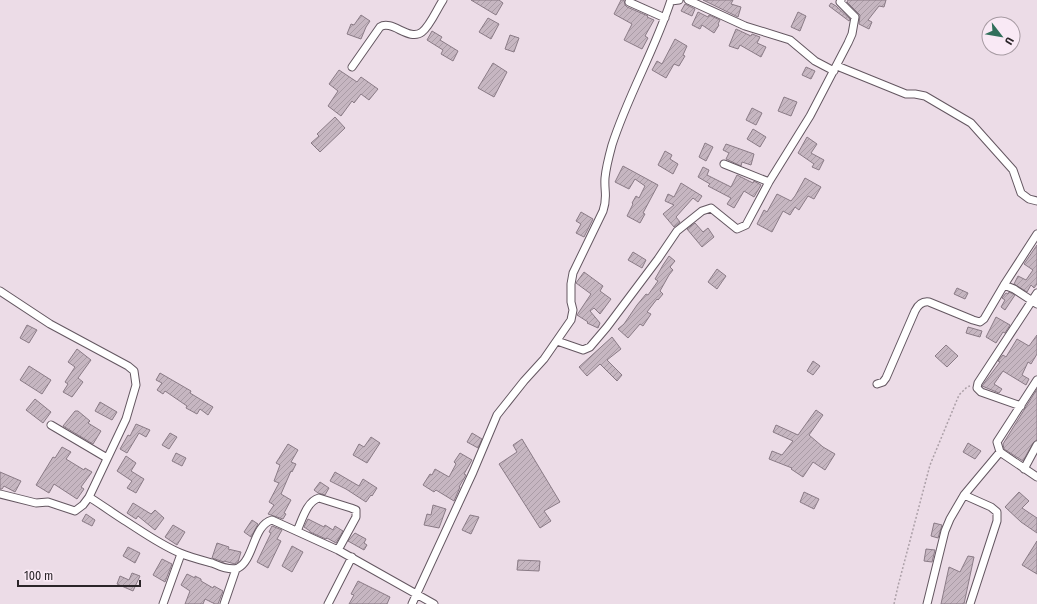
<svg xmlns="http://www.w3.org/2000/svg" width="1037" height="604" viewBox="0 0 1037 604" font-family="'Fira Sans Condensed',sans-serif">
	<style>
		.building { fill: url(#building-hatch); stroke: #8a7b86 }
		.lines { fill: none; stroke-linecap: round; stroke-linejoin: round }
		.minor-casing { stroke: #645761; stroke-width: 9 }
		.path { stroke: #aca0a8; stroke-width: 1.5; stroke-dasharray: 2 2; stroke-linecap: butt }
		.minor { stroke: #fff; stroke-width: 7 }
	</style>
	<defs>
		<pattern id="building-hatch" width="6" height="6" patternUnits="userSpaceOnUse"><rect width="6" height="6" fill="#c6b6c1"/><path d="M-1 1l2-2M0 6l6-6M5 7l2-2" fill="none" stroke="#aa9ca6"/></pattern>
	</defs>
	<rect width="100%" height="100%" fill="#ecdce7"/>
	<path class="building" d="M471,0H499L503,3L496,15Z
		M621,0H624L625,5L627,7L648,16L647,17L654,20L645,36L648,38L642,49L624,40L632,24L614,14Z
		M703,0H733L731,4L741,7L738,17Z
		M848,0H886L884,7L879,6L868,20L872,22L869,29L859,24L860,15L847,2Z
		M831,3L836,6L850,19L849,21L829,6Z
		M685,4L695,9L692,16L681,11Z
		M698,12L708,17L709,15L720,20L718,24L719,25L714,33L702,25L700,29L692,25Z
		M798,12L806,16L800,31L791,27Z
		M361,15L370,21L366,27L361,39L347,34L351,24L354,25Z
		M488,18L499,24L491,39L479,32Z
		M736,29L751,36L752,34L760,37L757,43L766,47L761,57L740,45L738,49L729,46Z
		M432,31L442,37L440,40L458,51L453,61L441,54L443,50L427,40Z
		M510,35L519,38L514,52L505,49Z
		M675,39L687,46L683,55L685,56L679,66L674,64L666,78L652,70L657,61L662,64Z
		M493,63L507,72L494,97L478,88Z
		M806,67L815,71L811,79L802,75Z
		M339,70L357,82L361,77L378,89L369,100L361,94L354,103L352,101L341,116L328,106L338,91L329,84Z
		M784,97L797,102L791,116L778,111Z
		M752,108L762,113L756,125L746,120Z
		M335,117L345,128L320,152L311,143L319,136L317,134Z
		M753,129L766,137L760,147L747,139Z
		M807,137L817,144L811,153L824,160L819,170L812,167L814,164L798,153Z
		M705,143L713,147L706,161L699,157Z
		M726,144L754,154L751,165L742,162L741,166L726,159L729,153L723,150Z
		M665,151L672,155L670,159L678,164L673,174L658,165Z
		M623,166L658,185L643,213L645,214L640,223L627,216L633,204L632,203L636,196L639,198L645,186L635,179L629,189L615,182Z
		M703,167L709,170L707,175L731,187L737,175L753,183L754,181L761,185L754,197L744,191L734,208L727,204L731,198L708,186L710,184L698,177Z
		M805,178L821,187L814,199L808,196L799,210L795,207L790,215L783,211L772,232L757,224L764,210L767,212L777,194L791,201L795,196Z
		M681,183L702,196L698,202L693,198L676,217L680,222L674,227L663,214L674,205L665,201L668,194L674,197Z
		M581,212L593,219L584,237L576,233L581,224L576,221Z
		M695,223L703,232L708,228L714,237L702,247L687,229Z
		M1037,245V284L1034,288L1031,285L1027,292L1014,284L1018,276L1026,280L1033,270L1024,264Z
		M633,252L646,260L642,268L628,260Z
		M669,256L675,261L670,267L673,270L669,275L660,291L663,294L658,300L657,299L647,312L651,314L643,326L640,324L628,338L618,329L624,324L637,305L646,294L648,295L658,281L655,279L663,265Z
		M717,269L726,276L717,289L708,282Z
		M584,272L603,286L600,291L611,299L600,314L594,308L590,311L600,323L598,328L587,323L588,322L577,315L591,294L576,283Z
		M957,288L968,293L965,299L954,294Z
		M1009,292L1015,295L1005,310L1001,307L1005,300L1002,298L1006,293L1008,294Z
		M996,317L1010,325L1005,333L1003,332L996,343L986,337Z
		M27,325L37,330L29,343L20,338Z
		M968,327L982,331L980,337L966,333Z
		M1037,335V354L1031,364L1028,362L1022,375L1029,379L1026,385L1003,371L994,384L1002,389L999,393L982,386L1000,362L998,361L1003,355L1006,357L1017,339L1029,346Z
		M612,337L621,349L607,360L622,375L617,381L600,364L587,376L579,367Z
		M946,345L958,356L947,367L935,356Z
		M77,349L91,360L78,378L83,382L72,397L63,392L68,384L65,382L75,367L68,362Z
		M813,361L820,366L813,375L807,371Z
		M29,366L51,380L42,394L20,380Z
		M160,373L191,391L190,393L213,407L208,415L200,409L197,414L186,408L187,406L165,391L163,394L157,390L162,383L156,380Z
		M1037,389V440L1033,443L1023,461L1004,449L1003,444Z
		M35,399L51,412L43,423L26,410Z
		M100,402L117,412L112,420L95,411Z
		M816,410L823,415L809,435L823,447L835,454L825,470L813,462L803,477L791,469L792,468L769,459L772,451L782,455L793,441L773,432L776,425L798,435Z
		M75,411H78L90,421L88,423L101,431L93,444L63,426Z
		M136,424L150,430L146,437L139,433L127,453L120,449L128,435L130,436Z
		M170,433L177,437L169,449L162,445Z
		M472,433L482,439L478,448L467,442Z
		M371,437L380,443L367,463L353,455L359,444L364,447Z
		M522,439L560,502L544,511L551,521L540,528L499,464L517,452L513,445Z
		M968,443L981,451L975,459L963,452Z
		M288,444L298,450L291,462L296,464L292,472L291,471L281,494L291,500L284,513L286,514L283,519L268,514L274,505L269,502L279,483L274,481L280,465L276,463Z
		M62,447L71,452L66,459L84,470L85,468L92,472L81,487L84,489L77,499L54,484L49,493L36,485L53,457L55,458Z
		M176,453L186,458L182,466L172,461Z
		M460,453L472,460L464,474L466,475L459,487H460L454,501L436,490L434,492L423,485L430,474L432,475L435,469L449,477L456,464L454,462Z
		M126,456L136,463L131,471L144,479L136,493L127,488L132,481L117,471Z
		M0,472L21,481L15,492L4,486L2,489H0Z
		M335,472L359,486L363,479L377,488L372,496L371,495L366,502L346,489L330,481Z
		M320,482L329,488L325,495L318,493L314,490Z
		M804,492L819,499L814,509L800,502Z
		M1019,492L1029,501L1022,508L1037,518V533L1021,522L1005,507Z
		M133,503L151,514L155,510L164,518L155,530L138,516L136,519L127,513Z
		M433,505L446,509L439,528L424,525L427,514L431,515Z
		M86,514L95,520L92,526L82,521Z
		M470,515L479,517L471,534L462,530Z
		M308,519L324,527L325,525L333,530L335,526L343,531L336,543L327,538L326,539L310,532V531L304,527Z
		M252,520L258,524L251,537L244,532Z
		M934,523L942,525L938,538L931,536Z
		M173,525L185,532L177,545L165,537Z
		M272,526L282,530L277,539L281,541L268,568L257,562L271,533L269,532Z
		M355,533L366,539L364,543L367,545L364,550L348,541Z
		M1037,541V574L1022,565Z
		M217,543L229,547L228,549L241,552L238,562L235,564L224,561V562L212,558Z
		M292,546L303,552L292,572L282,566Z
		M128,547L140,553L135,563L123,556Z
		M926,549L935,550L932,562L924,561Z
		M968,556L974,557L964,604H941L949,567L960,572Z
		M162,559L172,564L165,582L153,575Z
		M518,560L540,561L539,571L517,570Z
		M132,573L140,576L133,591L117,584L120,576L129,580Z
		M187,574L195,578V576L201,579V581L213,588L214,586L223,591L218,604H215L205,599L203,604H185L190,591L181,585Z
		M358,581L390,597L387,604H349L354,595L351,594Z"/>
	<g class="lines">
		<defs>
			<path id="minor" d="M688,0L745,26L790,40L815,61L834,71
				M671,1L679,0
				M629,2L665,18
				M837,66L906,94H915L925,96L971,123L1013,170L1021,193L1029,199L1037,201
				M352,67L380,27C392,19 409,42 422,32C430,26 437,9 443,0
				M724,164L769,182
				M1004,285L1014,289L1037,304
				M0,291L50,324L128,366L134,371L136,385L126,419L89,497L83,505L75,511L48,502L36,503L0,494
				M557,341L583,350L590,347L607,327L658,259L677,231L702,211L711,208L737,229L746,225L769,182L810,116L848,43L852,34L855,17L840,2L841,0
				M1037,380L997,442L1000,452L1037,477
				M877,384L883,382L886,378L915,311C918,305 922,301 929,302L973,320L980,322L984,319L1004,285L1037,234
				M1021,406L981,392L977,388L978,383L1037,293
				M51,425L107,458
				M1024,469L1037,445
				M964,495L991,507L997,512V521L970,604
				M89,497C102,505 114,514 127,522C144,533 161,545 180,553C189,557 201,560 212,563C219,566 230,571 238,568C254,560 253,525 272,520L338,550L434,604
				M297,531C302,520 307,501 319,498L351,508L356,510V517L338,550
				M163,604L181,554
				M224,604L236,569
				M328,604L352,557
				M412,604L473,472L497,415L524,381L544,359L571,320L573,310L571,302V284L573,273L603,211C608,197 604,192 605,178C606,167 609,156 612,145C628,95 655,50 671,0
				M927,604L945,531L950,519L964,495L1000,452"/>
		</defs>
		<use href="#minor" class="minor-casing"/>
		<path class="path" d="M894,604L898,586L930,465L959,395L967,387L970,386"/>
		<use href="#minor" class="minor"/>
	</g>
	<g transform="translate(1001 36) rotate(121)"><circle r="19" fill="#f9e9f5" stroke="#a79ba3"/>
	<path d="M0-3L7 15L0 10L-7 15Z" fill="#316f5b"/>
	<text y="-6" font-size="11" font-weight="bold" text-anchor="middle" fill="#2b2529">U</text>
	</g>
	<path d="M18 580v6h122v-6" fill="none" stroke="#2b2529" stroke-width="2"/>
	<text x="24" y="580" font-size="12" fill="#2b2529" stroke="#f9e9f5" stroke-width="3" paint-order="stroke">100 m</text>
</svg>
